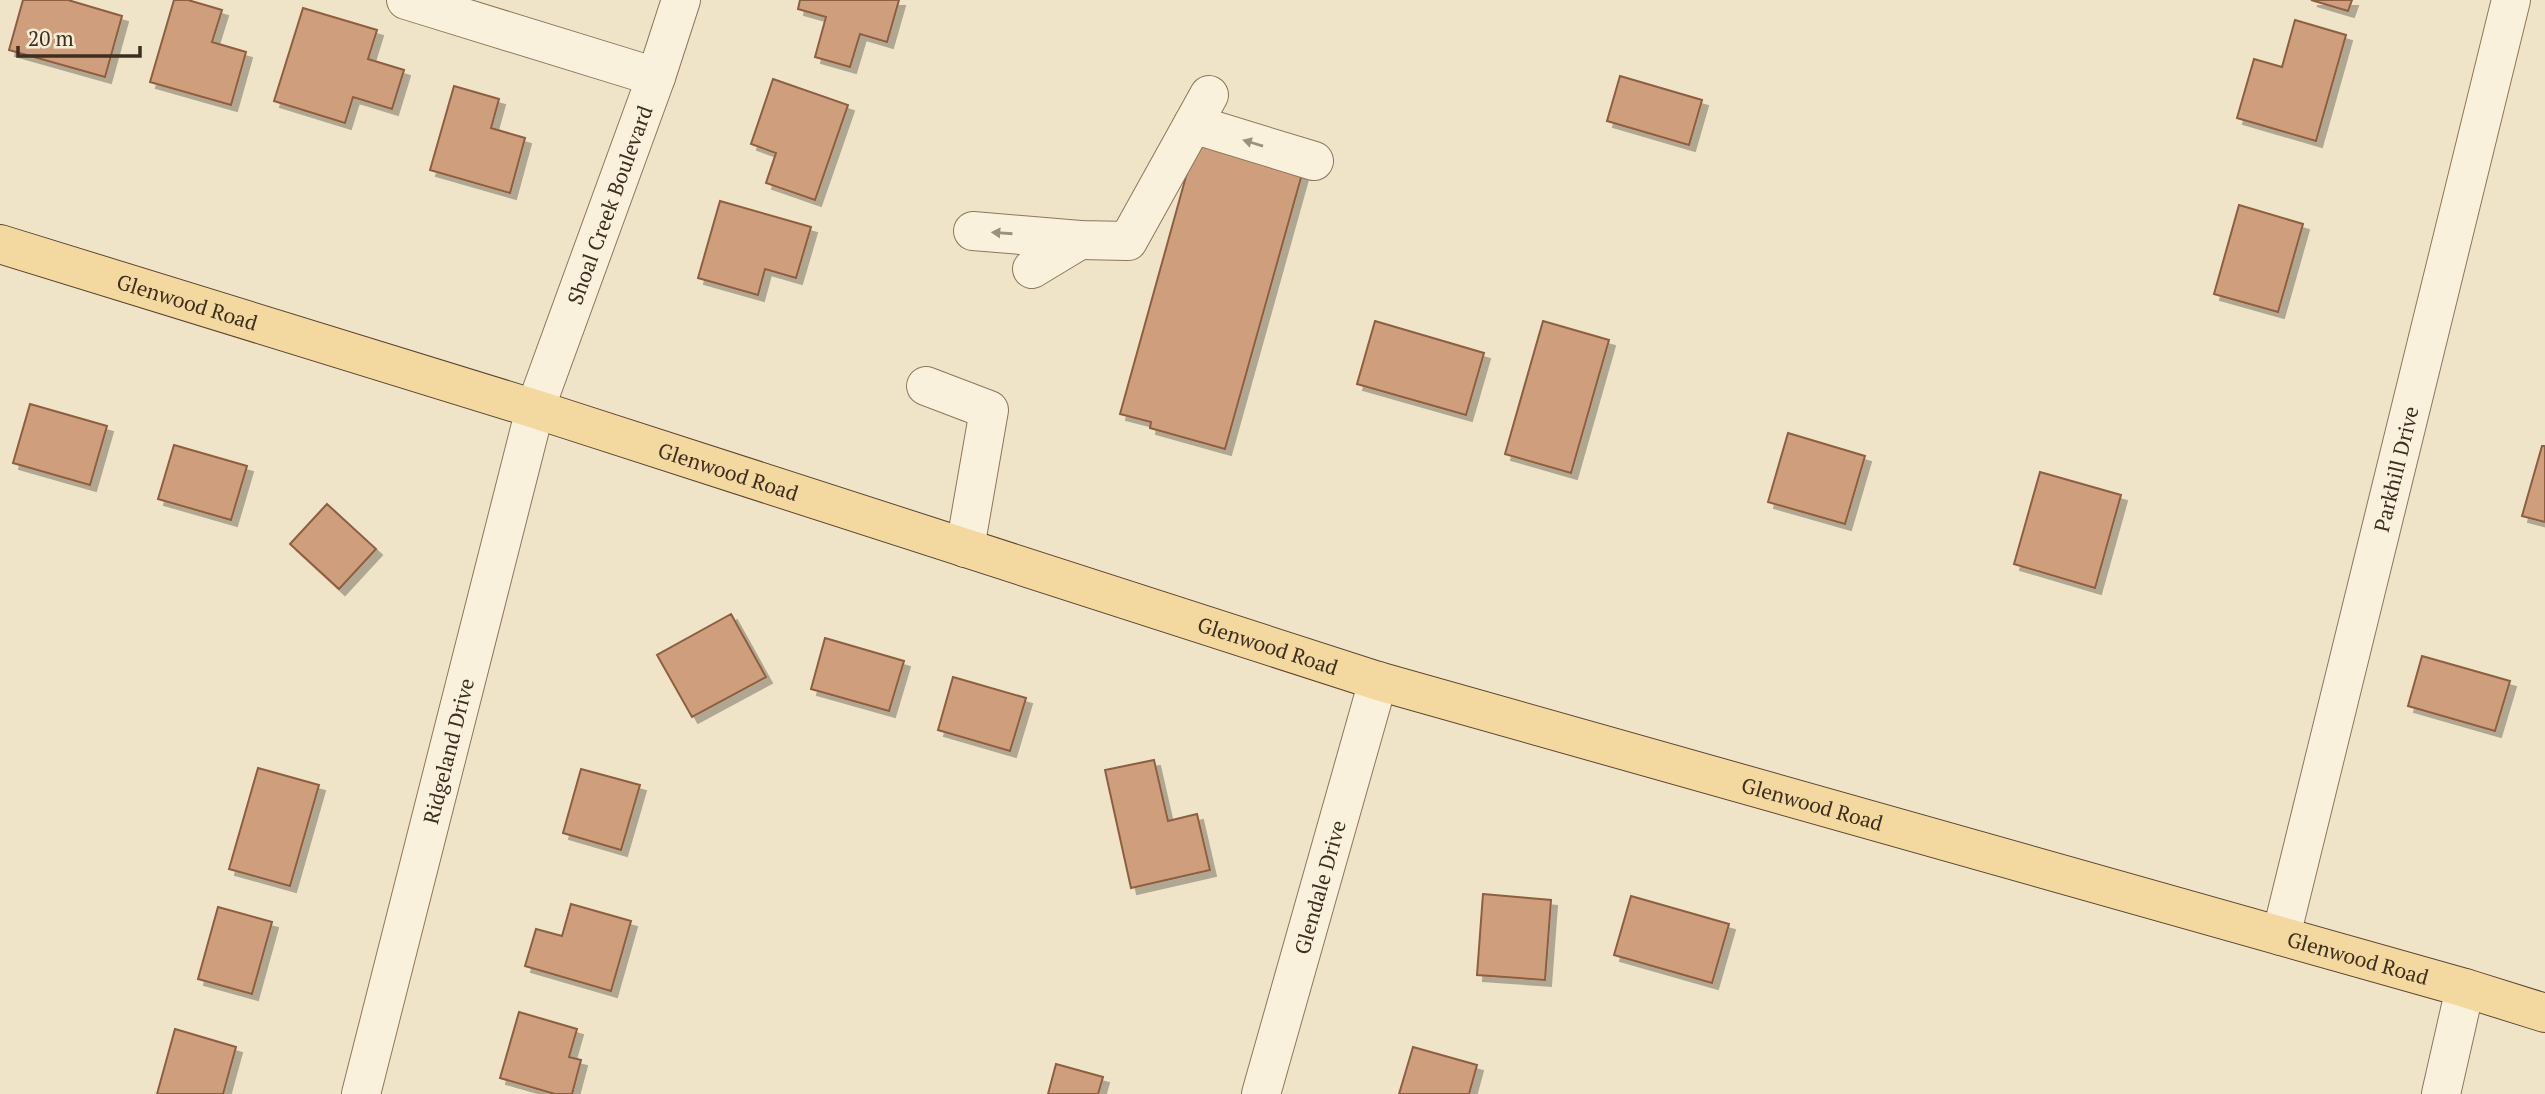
<svg xmlns="http://www.w3.org/2000/svg" width="2545" height="1094" viewBox="0 0 2545 1094" font-family="'PT Serif',serif">
	<style>
		.building { fill: #cf9f7d; stroke: #8d5f41; stroke-width: 2; filter: url(#shadow) }
		.lines { fill: none; stroke-linecap: round; stroke-linejoin: round }
		.minor-casing { stroke: #8d765c; stroke-width: 40 }
		.major-casing { stroke: #5b4430; stroke-width: 40 }
		.minor { stroke: #faf1dc; stroke-width: 38 }
		.major { stroke: #f3d9a0; stroke-width: 38 }
		.oneway { fill: #9c907e }
		.labels { text-anchor: middle; dominant-baseline: central; stroke-width: 7; stroke-linejoin: round; paint-order: stroke }
		.street-label { font-size: 21px; fill: #3d2e20; stroke: #f7eed8 }
	</style>
	<defs>
		<filter id="shadow"><feDropShadow dx="6" dy="6" stdDeviation="0" flood-color="#0004"/></filter>
	</defs>
	<rect width="100%" height="100%" fill="#f0e4c8"/>
	<path class="building" d="M23,0H68L122,16L105,77L9,50Z
		M174,0H188L222,10L212,42L246,52L231,105L150,82Z
		M800,0H899L887,42L860,34L850,67L815,57L826,17L798,9Z
		M2311,0H2352L2348,11Z
		M303,8L377,30L368,59L404,70L392,109L353,97L345,123L274,101Z
		M2295,20L2346,35L2316,141L2237,118L2254,59L2282,67Z
		M1620,76L1702,100L1689,145L1607,121Z
		M773,79L848,105L815,200L766,183L776,153L751,144Z
		M454,86L499,99L491,128L525,138L510,193L430,170Z
		M1195,144L1302,174L1225,449L1150,428L1151,422L1120,414Z
		M720,201L811,227L796,278L765,269L758,295L698,278Z
		M2239,205L2303,224L2278,312L2214,294Z
		M1375,321L1484,353L1466,415L1357,384Z
		M1543,321L1609,340L1571,473L1505,454Z
		M30,404L107,426L90,485L13,463Z
		M1788,433L1865,456L1845,524L1768,502Z
		M174,445L247,466L231,520L158,499Z
		M2542,446H2545V522L2522,516Z
		M2040,472L2121,495L2095,588L2014,564Z
		M327,504L376,549L339,589L290,544Z
		M731,614L766,677L692,717L657,655Z
		M825,638L904,661L889,711L811,689Z
		M2422,656L2510,681L2495,731L2408,706Z
		M953,677L1026,698L1010,751L938,730Z
		M1154,760L1168,821L1197,814L1210,870L1131,888L1105,770Z
		M258,768L319,785L290,886L229,869Z
		M581,769L640,785L621,850L563,833Z
		M1483,894L1551,900L1545,980L1477,975Z
		M1631,896L1729,924L1712,983L1614,955Z
		M571,904L631,921L611,991L525,966L536,929L562,936Z
		M218,907L272,922L252,994L198,979Z
		M519,1012L577,1029L569,1057L581,1060L572,1094H555L500,1078Z
		M175,1029L236,1047L223,1094H157Z
		M1413,1047L1477,1065L1469,1094H1399Z
		M1056,1064L1103,1077L1098,1094H1048Z"/>
	<g class="lines">
		<defs>
			<g id="minor">
				<path d="M406,0L656,77"/>
				<path d="M1193,124L1314,161"/>
				<path d="M973,231L1080,240L1128,241L1209,95"/>
				<path d="M1032,269L1080,240"/>
				<path d="M926,386L989,410L965,548"/>
				<path id="s1" d="M2281,936L2511,0"/>
				<path id="s2" d="M361,1094L535,409L656,77L681,0"/>
				<path id="s3" d="M1261,1094L1378,681"/>
				<path d="M2441,1094L2465,988"/>
			</g>
			<g id="major">
				<path id="s4" d="M0,244L535,409L1378,681L2465,988L2545,1013"/>
			</g>
		</defs>
		<use href="#minor" class="minor-casing"/>
		<use href="#major" class="major-casing"/>
		<use href="#minor" class="minor"/>
		<use href="#major" class="major"/>
	</g>
	<defs><path id="oneway-solid" d="M-6-.8H1V-3.2L6.5 0L1 3.2V.8H-6Z" transform="scale(1.75)"/></defs>
	<g class="oneway">
		<use href="#oneway-solid" transform="translate(1253 143) rotate(-163)"/>
		<use href="#oneway-solid" transform="translate(1002 233) rotate(-176)"/>
	</g>
	<g class="labels">
		<g class="street-label">
			<text stroke="none"><textPath href="#s2" startOffset="924">Shoal Creek Boulevard</textPath></text>
			<text stroke="none"><textPath href="#s4" startOffset="196">Glenwood Road</textPath></text>
			<text stroke="none"><textPath href="#s1" startOffset="481">Parkhill Drive</textPath></text>
			<text stroke="none"><textPath href="#s4" startOffset="763">Glenwood Road</textPath></text>
			<text stroke="none"><textPath href="#s4" startOffset="1330">Glenwood Road</textPath></text>
			<text stroke="none"><textPath href="#s2" startOffset="354">Ridgeland Drive</textPath></text>
			<text stroke="none"><textPath href="#s4" startOffset="1897">Glenwood Road</textPath></text>
			<text stroke="none"><textPath href="#s3" startOffset="215">Glendale Drive</textPath></text>
			<text stroke="none"><textPath href="#s4" startOffset="2464">Glenwood Road</textPath></text>
		</g>
	</g>
	<path d="M18 46v10h122v-10" fill="none" stroke="#3d2e20" stroke-width="3.5"/>
	<text x="28" y="46" font-size="21" fill="#3d2e20" stroke="#f7eed8" stroke-width="5" paint-order="stroke">20 m</text>
</svg>
